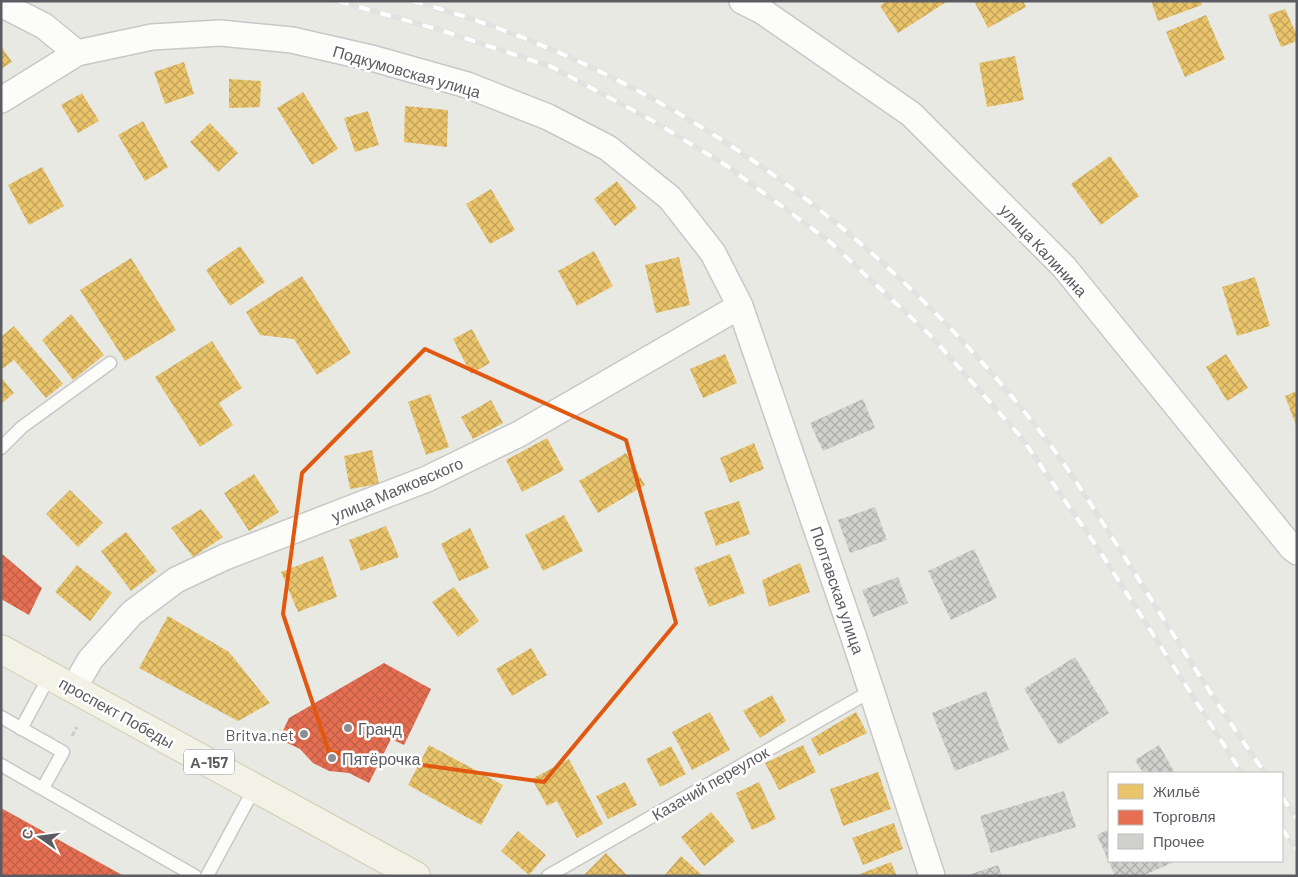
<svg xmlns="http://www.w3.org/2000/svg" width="1298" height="877" viewBox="0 0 1298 877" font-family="Barlow,sans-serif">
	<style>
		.homes { fill: url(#homes-cross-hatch) }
		.shops { fill: url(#shops-cross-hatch) }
		.building { fill: url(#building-cross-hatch) }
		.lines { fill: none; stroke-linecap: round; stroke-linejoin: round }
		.service-casing { stroke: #c7c7c6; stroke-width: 15 }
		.minor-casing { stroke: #c7c7c6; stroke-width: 28 }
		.primary-casing { stroke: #d1ceb2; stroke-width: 30 }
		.path { stroke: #c7cbc9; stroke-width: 3; stroke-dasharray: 5 2.5; stroke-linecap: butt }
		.service { stroke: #fcfcfb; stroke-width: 12 }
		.minor { stroke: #fcfcfb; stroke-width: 25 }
		.primary { stroke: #f2f2e6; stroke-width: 28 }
		.rail-casing { stroke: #e2e2e1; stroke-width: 5.5 }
		.rail { stroke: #fff; stroke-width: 4; stroke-dasharray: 11; stroke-linecap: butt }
		.marked { fill: none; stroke: #e15910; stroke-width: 4; stroke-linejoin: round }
		.poi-dot { fill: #8c8d90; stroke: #fff; stroke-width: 2 }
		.labels { text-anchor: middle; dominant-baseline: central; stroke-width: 5; stroke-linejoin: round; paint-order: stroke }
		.shield { fill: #fff; stroke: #8c8d91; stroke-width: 1 }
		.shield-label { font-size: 15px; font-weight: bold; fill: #5a5c62 }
		.street-label { font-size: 16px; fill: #5a5c62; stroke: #fff }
		.poi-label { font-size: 16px; fill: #5a5c62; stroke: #fff; text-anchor: start }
	</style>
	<defs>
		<pattern id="homes-cross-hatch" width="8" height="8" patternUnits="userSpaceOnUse" patternTransform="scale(1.25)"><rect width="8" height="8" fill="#e9c46a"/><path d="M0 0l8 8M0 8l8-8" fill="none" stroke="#c0a25b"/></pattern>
		<pattern id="shops-cross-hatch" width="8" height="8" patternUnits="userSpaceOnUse" patternTransform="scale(1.25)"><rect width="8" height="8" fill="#e76f51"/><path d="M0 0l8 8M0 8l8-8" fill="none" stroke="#be5e47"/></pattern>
		<pattern id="building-cross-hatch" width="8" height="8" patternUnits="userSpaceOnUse" patternTransform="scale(1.25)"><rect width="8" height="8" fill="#d0d0cd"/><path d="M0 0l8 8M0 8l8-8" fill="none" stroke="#acacaa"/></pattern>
	</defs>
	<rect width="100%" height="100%" fill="#e9e9e4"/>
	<path class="homes" d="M887,1H948L898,33L880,6Z
		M974,1H1023L1026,7L988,28Z
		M1151,1H1200L1202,5L1158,21Z
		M1285,9L1297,35V41L1281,47L1268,15Z
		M1206,15L1225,59L1185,77L1166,32Z
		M1,46L12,62L1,69Z
		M1015,56L1024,100L987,107L979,63Z
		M184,62L194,94L165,104L154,72Z
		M229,79L261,81L260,107L229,108Z
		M303,92L338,149L312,165L277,108Z
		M82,93L99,121L78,133L61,105Z
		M405,106L448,110L447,147L404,142Z
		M368,111L379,145L355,152L344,118Z
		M143,121L168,167L145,181L118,135Z
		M210,123L238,153L218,172L190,142Z
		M1110,156L1139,196L1101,225L1071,184Z
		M42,167L64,206L29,225L8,185Z
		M617,181L637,208L615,226L594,199Z
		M491,189L515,230L490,244L466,204Z
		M240,246L265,282L230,306L206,270Z
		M594,251L613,286L577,306L558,271Z
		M679,257L690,305L656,313L645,265Z
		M131,258L176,330L125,361L80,290Z
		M302,276L351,353L317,375L294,339L260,335L246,312Z
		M1255,277L1270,326L1237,336L1222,287Z
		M71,314L104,355L73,380L42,340Z
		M14,326L63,384L46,398L14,360L1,370V337Z
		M472,329L490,363L471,374L453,339Z
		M212,341L242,388L219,403L233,425L200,447L155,377Z
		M725,354L737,383L703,398L690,369Z
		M1226,354L1248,388L1227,401L1206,367Z
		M1,377L14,393L1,404Z
		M1297,391V428L1285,396Z
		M430,394L449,447L426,455L408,402Z
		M491,400L503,423L473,439L461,417Z
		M547,438L564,470L522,492L506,460Z
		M754,443L764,469L730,483L720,458Z
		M372,450L379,484L350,489L344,456Z
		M626,453L645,485L598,513L579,481Z
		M254,474L279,512L249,531L224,493Z
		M70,490L103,523L78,547L46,514Z
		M739,501L750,534L716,546L704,512Z
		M201,509L223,537L193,557L171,528Z
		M564,515L583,551L543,571L525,535Z
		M386,526L399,557L361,571L349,540Z
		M470,528L489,568L459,581L441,544Z
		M126,532L157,571L131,591L101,551Z
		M730,554L745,593L709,607L694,568Z
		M323,556L337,597L298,612L281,572Z
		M800,563L810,592L769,607L762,580Z
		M77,565L112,593L90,621L55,592Z
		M454,587L479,621L458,637L432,602Z
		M168,616L229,652L270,703L238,721L139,668Z
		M531,648L547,675L512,696L496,669Z
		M772,695L786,721L760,738L743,711Z
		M710,712L730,750L692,770L672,732Z
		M856,712L867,733L819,756L811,739Z
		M429,745L503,785L481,825L408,785Z
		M803,745L816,772L779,790L765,763Z
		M671,746L686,774L660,787L646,759Z
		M569,759L603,824L577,838L557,801L547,806L532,779Z
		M878,772L891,809L843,826L830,789Z
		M625,782L637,805L608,819L596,796Z
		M759,782L776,819L752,830L736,793Z
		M711,812L735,841L704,866L681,837Z
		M894,823L903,849L863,865L852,838Z
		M518,831L546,855L529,875L501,851Z
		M606,853L628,876H583Z
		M681,856L703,876H664Z
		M891,862L897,876H861L860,874Z"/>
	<path class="shops" d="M1,553L42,588L29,615L1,599Z
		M384,663L431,689L404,745L391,739L369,783L349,773L329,771L313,763L300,749L279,739L289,718Z
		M1,808L124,876H1Z"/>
	<path class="building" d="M863,399L875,428L823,451L810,423Z
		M875,507L887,540L850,553L838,520Z
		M974,549L997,598L951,620L928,571Z
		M898,577L908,603L873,617L862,590Z
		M1075,657L1109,713L1059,745L1024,689Z
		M986,691L1009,750L955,771L932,713Z
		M1159,745L1175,773H1143L1135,760Z
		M1064,791L1076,827L991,853L980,816Z
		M1109,829V861H1176L1142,876H1115L1097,835Z
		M998,865L1002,876H968V875Z"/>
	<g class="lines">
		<defs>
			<path id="service" d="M1,448L22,427L110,363
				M1,717L63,752L43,788
				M21,729L50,675
				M1,765L195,876
				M207,876L255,787
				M548,876L871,691"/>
			<path id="minor" d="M742,1L762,11L911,114L1064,267L1292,548L1297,552
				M1,4L44,26L77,53
				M1,100L77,53L152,37L220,33L292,40L375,59L467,85L548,117L608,148L670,198L713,253L740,306L853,635L932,876
				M74,688L90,660L132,613L176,580L225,557L427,479L519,434L740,306"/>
			<path id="primary" d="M1,649L416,876"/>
		</defs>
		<use href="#service" class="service-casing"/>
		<use href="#minor" class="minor-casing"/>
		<use href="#primary" class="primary-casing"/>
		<path class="path" d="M72,736L77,727"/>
		<use href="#service" class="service"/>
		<use href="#minor" class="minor"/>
		<use href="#primary" class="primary"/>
		<defs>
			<path id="rail" d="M338,1L440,30L552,67L653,121L727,166L829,241L930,335L1021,437L1097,547L1242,773
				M412,1C661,68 881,229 1039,430C1071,471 1098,516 1126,559C1171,631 1216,704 1265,773
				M1282,797L1297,819
				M1282,829L1297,850"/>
		</defs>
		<use href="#rail" class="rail-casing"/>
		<use href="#rail" class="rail"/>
	</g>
	<path class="marked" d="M425,349L626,440L676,623L544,782L329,752L283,614L302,473Z"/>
	<g class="poi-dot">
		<circle cx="348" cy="728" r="5"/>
		<circle cx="304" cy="734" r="5"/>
		<circle cx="332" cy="758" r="5"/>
	</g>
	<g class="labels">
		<rect class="shield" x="184" y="749.5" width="50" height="25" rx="4"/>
		<g class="shield-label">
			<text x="209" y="762">А-157</text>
		</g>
		<g class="street-label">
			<text transform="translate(407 71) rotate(16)">Подкумовская улица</text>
			<text transform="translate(1044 250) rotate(47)">улица Калинина</text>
			<text transform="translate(397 489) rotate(-23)">улица Маяковского</text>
			<text transform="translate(838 590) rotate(71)">Полтавская улица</text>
			<text transform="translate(117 712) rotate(29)">проспект Победы</text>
			<text transform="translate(710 783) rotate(-30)">Казачий переулок</text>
		</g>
		<g class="poi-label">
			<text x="358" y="728">Гранд</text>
			<text x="294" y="734" text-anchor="end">Britva.net</text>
			<text x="342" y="758">Пятёрочка</text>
		</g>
	</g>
	<rect width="1298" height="877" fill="none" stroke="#5a5c62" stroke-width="5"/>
	<rect x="1108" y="772" width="175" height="90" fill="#ffffff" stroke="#bdbec0"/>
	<rect x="1118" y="784" width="25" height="15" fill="#e9c46a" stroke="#bdbec0"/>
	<text x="1153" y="797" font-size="15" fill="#5a5c62">Жильё</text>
	<rect x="1118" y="810" width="25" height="15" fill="#e76f51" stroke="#bdbec0"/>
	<text x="1153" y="822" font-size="15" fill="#5a5c62">Торговля</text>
	<rect x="1118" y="834" width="25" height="15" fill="#d0d0cd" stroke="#bdbec0"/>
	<text x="1153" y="847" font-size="15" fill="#5a5c62">Прочее</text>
	<g transform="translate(40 837) rotate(284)" stroke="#ffffff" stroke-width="4" paint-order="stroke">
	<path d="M0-4L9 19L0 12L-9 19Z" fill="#5a5c62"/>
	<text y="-8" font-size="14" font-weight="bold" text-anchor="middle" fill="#5a5c62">С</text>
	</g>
</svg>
